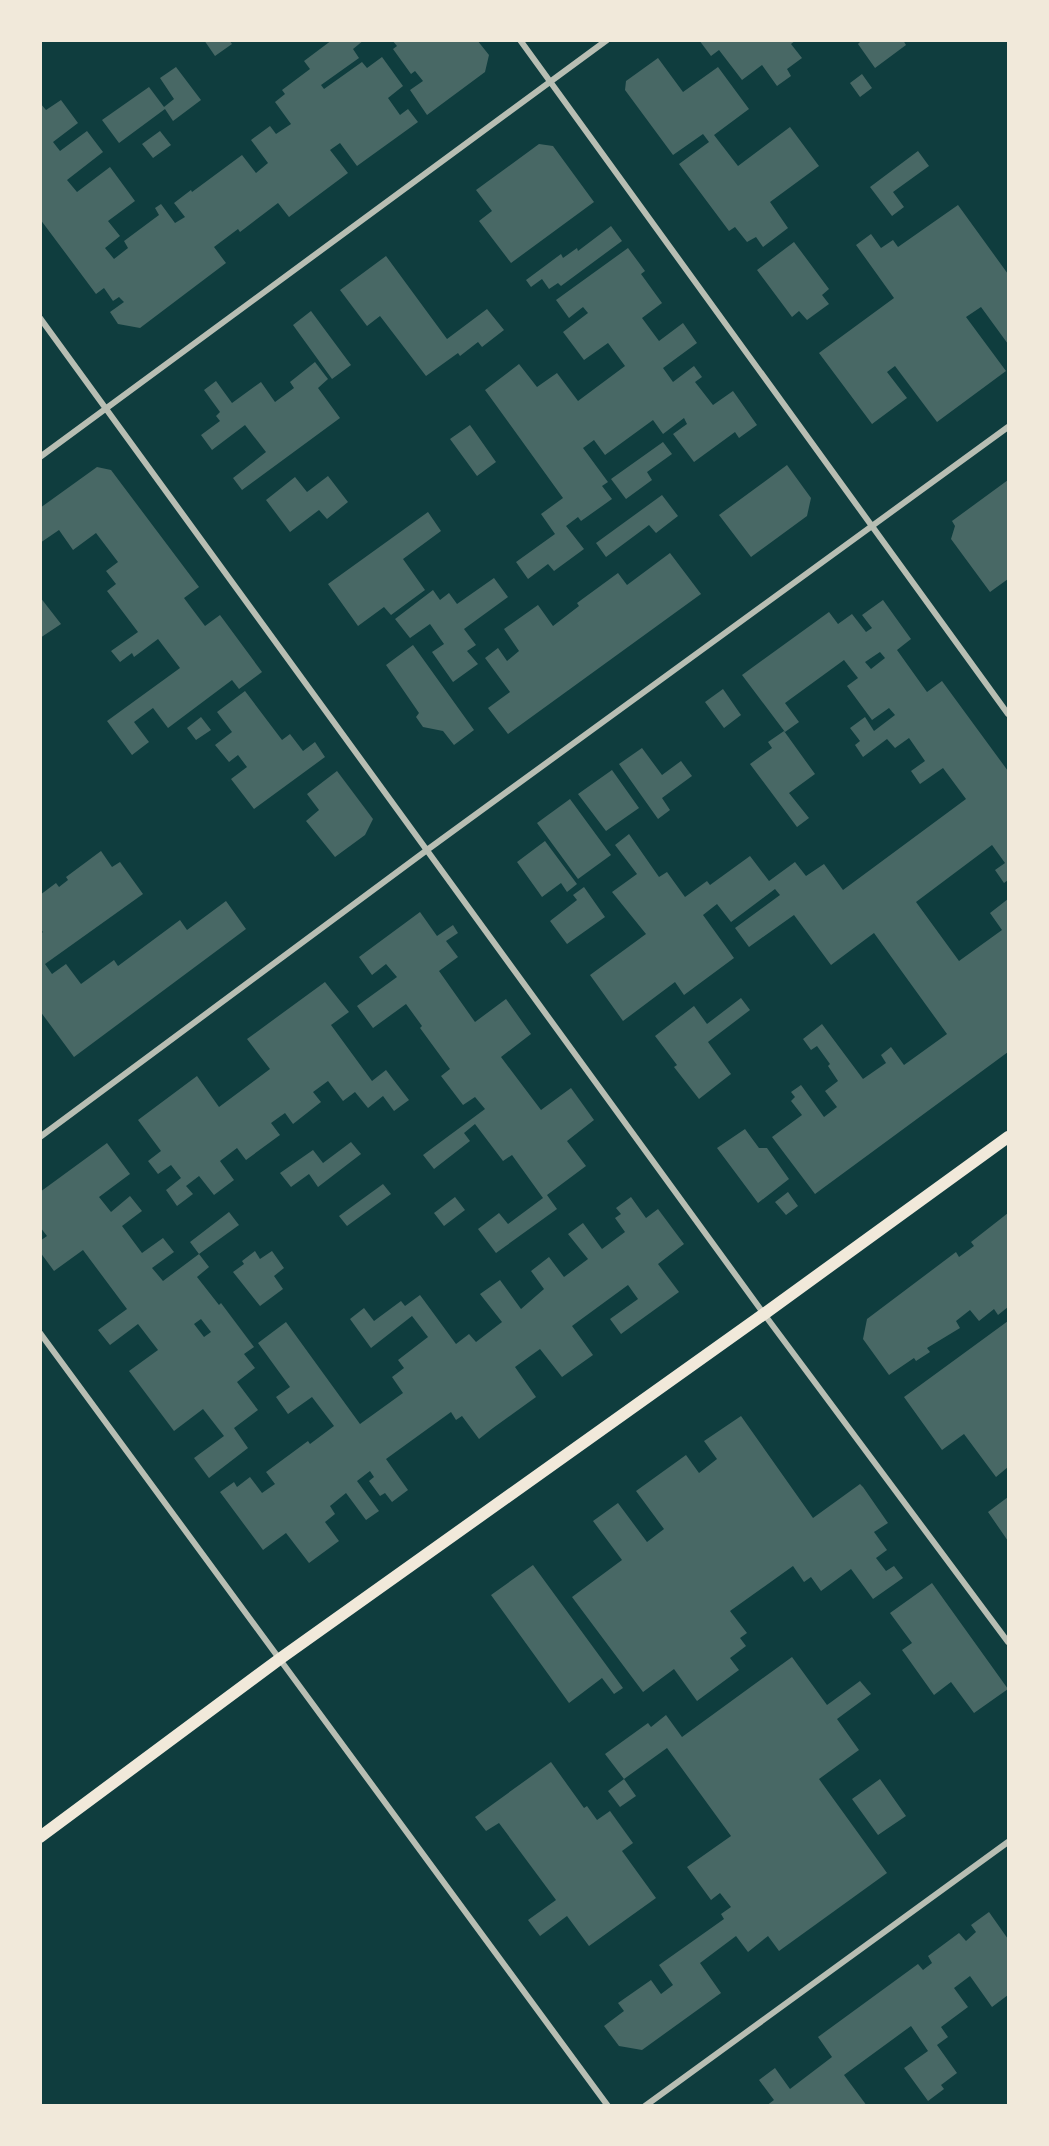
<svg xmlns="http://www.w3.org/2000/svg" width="1049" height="2146" viewBox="0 0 1049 2146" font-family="Overpass,sans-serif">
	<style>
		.building { fill: #486865; fill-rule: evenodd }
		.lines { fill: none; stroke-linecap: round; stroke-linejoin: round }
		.minor { stroke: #b8beb3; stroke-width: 6 }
		.secondary { stroke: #f1e9da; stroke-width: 12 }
	</style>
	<rect width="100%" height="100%" fill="#0f3d3e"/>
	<path class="building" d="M204,40H229L232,44L215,56Z
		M332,40H364L353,49L359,58L321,85L324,89L362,62L367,68L382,57L403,86L388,98L400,115L408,109L418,122L357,166L340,143L330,150L348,173L289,217L278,203L240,232L238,229L214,247L226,263L140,328L118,324L110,312L124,302L119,297L113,301L104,288L96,294L40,219V103L46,110L61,100L78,123L53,142L60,151L87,131L103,152L67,180L77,192L110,167L135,201L108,221L120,236L105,248L114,259L128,248L124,241L159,215L155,208L161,204L175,223L185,217L174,203L191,190L192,192L242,155L256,173L268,163L251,140L270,126L276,134L291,124L275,102L285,94L282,90L310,69L304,61Z
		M392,40H477L489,55L485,72L427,115L410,90L423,81L415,71L411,74L393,49L397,46Z
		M699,40H796L791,44L802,58L787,69L791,76L777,86L762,65L742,80L719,50L711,56Z
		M862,40H903L906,45L875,68L858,44Z
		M658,58L683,92L718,67L749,109L714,135L738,166L790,127L819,166L770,202L788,228L763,247L756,237L747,242L735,227L729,231L679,164L709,142L703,134L673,155L625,90L626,81Z
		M176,67L201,100L173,121L165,109L119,143L102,120L149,87L164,107L174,99L160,78Z
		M862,74L872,88L860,97L850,83Z
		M160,131L171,145L153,158L142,144Z
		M539,144L553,146L594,202L511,263L479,221L492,211L476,190Z
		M918,151L929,166L893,192L904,207L892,216L870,187Z
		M958,205L1008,274V344L981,307L966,317L1006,371L937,422L895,366L887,372L907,398L872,424L819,353L894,298L856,245L871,234L881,248L893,240L898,247Z
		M611,226L622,241L561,286L558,283L549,289L542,279L531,287L526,280L561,254L563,258L577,248L578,251Z
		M794,242L829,289L822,295L829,304L807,320L799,311L792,317L757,270Z
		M628,248L645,271L641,274L662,303L642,318L659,341L683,323L697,343L663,368L673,382L694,366L702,377L695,382L713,405L733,391L757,425L739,438L735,432L694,462L673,434L687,424L684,418L663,434L653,420L605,455L594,440L583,448L608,482L602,486L612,499L581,521L578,517L566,526L584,549L554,571L548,564L528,579L516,562L555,534L541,514L563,498L485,390L519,364L537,387L557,373L578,401L625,366L608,343L584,360L563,332L588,313L583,307L569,318L556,300Z
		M386,256L447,339L487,309L504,330L482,347L478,342L460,356L458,353L426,376L380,316L367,326L340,290Z
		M311,311L351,365L332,379L293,325Z
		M315,362L328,379L318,388L340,418L242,490L233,478L266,452L245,425L212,450L201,435L220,421L216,416L220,412L204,390L216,381L232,403L261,382L275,402L294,388L290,382Z
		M470,425L496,462L477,476L450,439Z
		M663,442L672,454L647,472L652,480L626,499L611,479Z
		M787,465L811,498L807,516L751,557L719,515Z
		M97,467L111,470L199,587L184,598L205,626L220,615L262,672L239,689L232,680L168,728L153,708L134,722L149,742L132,755L107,721L180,668L158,639L134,657L132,653L120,662L111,651L138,632L107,591L116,584L106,571L118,562L96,533L73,550L59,530L40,543V508Z
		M328,476L348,502L327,519L319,510L290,532L266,500L295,477L307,492Z
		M1008,480V579L990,592L951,539L955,526L952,521Z
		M662,495L678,516L656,533L649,525L606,557L596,543Z
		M428,512L441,531L403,559L425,590L391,615L384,607L358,626L328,584Z
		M670,553L701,594L508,734L488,708L510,692L485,658L498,648L507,661L519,651L504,629L538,605L553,626L579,606L577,603L618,573L627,585Z
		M494,578L508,597L464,629L476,645L467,651L478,664L453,682L432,652L444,644L430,624L410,638L395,619L433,590L440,600L449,593L457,604Z
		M40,597L61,624L40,638Z
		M883,600L911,639L897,650L927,692L942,681L1008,771V880L1004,883L995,870L1005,863L992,845L916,902L959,961L1002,930L990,913L1008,899V1052L815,1194L772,1137L802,1115L791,1101L795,1097L791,1092L801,1085L824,1117L837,1107L825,1091L838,1081L828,1066L830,1064L817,1046L811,1050L803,1039L822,1024L863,1079L886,1063L881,1055L891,1047L904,1065L947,1034L874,933L831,965L794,915L749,947L735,928L780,895L775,889L731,922L717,904L703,915L734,958L684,995L675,982L623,1021L590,975L646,934L612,892L637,874L615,845L629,834L659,877L667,872L685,897L707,881L710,885L750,856L769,881L795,862L806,876L824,864L843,890L966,799L943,768L920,784L911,771L925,761L909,738L895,748L887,739L863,757L855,745L860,741L850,728L865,717L874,731L895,715L889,708L872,720L847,686L858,678L844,660L785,703L799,722L785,732L742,675L829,612L838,624L852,614L866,632L872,628L862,615ZM880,652L885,658L871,669L865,662Z
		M413,645L474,730L454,745L443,731L423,727L416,717L419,713L386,665Z
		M723,689L741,715L724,728L705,702Z
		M245,691L282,740L290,734L303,751L315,742L325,757L254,809L231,779L247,767L238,755L229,762L215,745L232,732L217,712Z
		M201,717L211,730L196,740L187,728Z
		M784,731L815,774L789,793L809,818L797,827L750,764L772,748L768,742Z
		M642,748L662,775L681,761L692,776L662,798L670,810L658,819L619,764Z
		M612,770L639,808L606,831L578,794Z
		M337,771L373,819L365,835L335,857L306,821L319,810L307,794Z
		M570,799L611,855L578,879L537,823Z
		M545,841L577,884L567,892L561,883L542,897L517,862Z
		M101,851L112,867L120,862L143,894L45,964L52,974L66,964L81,984L114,960L118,966L180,920L187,930L226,901L246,929L74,1057L40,1011V934L43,932L40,929V895L56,883L59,887L68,880L66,877Z
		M584,887L605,917L567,944L550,921L577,900L573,895Z
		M420,912L437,936L453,925L458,933L446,941L458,957L439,971L475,1022L506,999L531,1034L501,1057L541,1110L571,1088L594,1120L567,1141L586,1166L547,1195L557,1209L496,1253L478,1229L499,1213L508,1224L543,1198L512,1155L503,1161L475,1124L464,1133L470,1141L434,1169L423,1155L485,1109L475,1097L463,1105L441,1076L450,1069L420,1028L422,1026L406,1004L373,1028L357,1006L397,977L386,964L372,975L359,957Z
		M325,982L349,1012L331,1025L372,1081L386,1070L409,1100L394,1111L383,1096L368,1108L355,1092L343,1101L328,1081L313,1092L321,1102L293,1124L285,1113L271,1123L280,1135L246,1160L237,1148L220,1161L234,1180L214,1195L199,1176L186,1186L193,1194L177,1206L166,1190L181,1178L171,1165L158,1174L148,1161L161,1151L138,1120L197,1076L219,1107L270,1069L247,1039Z
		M741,998L750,1010L708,1042L731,1074L699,1099L674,1067L677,1065L655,1036L694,1006L707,1024Z
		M745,1129L759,1148H767L789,1179L758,1203L717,1148Z
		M351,1142L361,1154L318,1187L309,1174L291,1187L280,1173L313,1150L323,1163Z
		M107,1143L130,1174L99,1197L111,1212L130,1196L142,1211L122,1226L142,1253L163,1238L174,1252L152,1268L163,1281L199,1254L209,1267L197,1277L219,1305L221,1303L254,1347L244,1354L255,1368L237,1382L258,1410L234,1428L248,1448L209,1478L194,1458L224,1436L203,1409L174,1431L129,1371L158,1350L138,1324L110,1345L98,1330L127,1309L83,1250L54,1271L40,1252V1241L47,1236L40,1227V1192ZM201,1319L211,1332L204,1337L194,1324Z
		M383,1184L391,1194L347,1226L339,1216Z
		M788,1192L798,1206L786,1215L775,1202Z
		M455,1197L465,1210L444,1226L434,1213Z
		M631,1197L646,1218L658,1209L684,1244L658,1264L679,1292L621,1334L610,1319L638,1299L628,1285L572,1326L593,1355L562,1377L540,1349L515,1367L536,1397L493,1428L479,1439L462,1416L456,1420L451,1412L386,1459L408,1490L392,1502L385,1493L380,1496L369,1481L374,1477L370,1471L357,1481L379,1511L366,1520L346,1493L330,1506L335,1514L325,1522L339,1541L309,1563L286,1533L263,1550L220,1492L234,1482L237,1487L250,1477L262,1493L275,1484L266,1472L308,1441L310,1444L334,1426L312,1397L288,1414L276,1397L290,1387L258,1343L286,1322L360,1424L403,1393L392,1377L404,1368L398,1360L428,1337L412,1316L371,1348L350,1319L364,1308L374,1321L401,1301L405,1306L420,1295L456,1344L469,1334L476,1342L502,1322L480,1294L500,1280L521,1309L544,1289L531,1271L549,1257L564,1277L588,1259L568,1234L583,1223L602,1249L625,1232L615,1218L621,1214L616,1208Z
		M229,1212L239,1225L199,1254L190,1242Z
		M1008,1213V1307L998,1315L994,1309L979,1321L970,1310L956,1321L960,1328L927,1348L930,1352L916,1361L914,1358L889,1375L863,1339L867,1319L956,1252L959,1257L974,1246L971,1242Z
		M255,1251L260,1259L272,1251L284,1268L274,1276L283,1289L260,1306L233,1272L244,1264L242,1261Z
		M1008,1321V1467L996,1477L964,1434L942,1450L904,1397Z
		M741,1416L813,1518L860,1484L863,1487L888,1523L874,1532L887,1550L876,1558L886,1571L894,1566L903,1578L873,1599L851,1569L821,1591L811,1577L804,1582L793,1566L730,1611L747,1633L740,1638L746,1646L730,1658L739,1670L697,1701L674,1669L643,1692L572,1597L622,1560L593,1521L618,1503L647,1542L664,1529L636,1491L686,1455L699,1473L717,1459L704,1441Z
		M1008,1497V1541L988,1512Z
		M533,1565L623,1688L614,1694L602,1678L569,1703L491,1595Z
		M932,1583L1008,1689L974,1713L951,1682L934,1695L902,1650L912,1643L890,1613Z
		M792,1657L827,1705L860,1681L871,1694L837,1719L859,1750L819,1779L887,1873L779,1951L768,1936L748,1952L736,1936L700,1963L721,1993L642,2050L619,2046L604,2026L624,2011L618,2003L651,1980L661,1994L673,1985L659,1965L724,1919L721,1914L731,1907L720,1893L711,1900L687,1867L731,1836L667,1748L624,1779L636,1796L620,1807L608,1791L624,1779L605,1754L648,1723L651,1727L666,1715L682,1737Z
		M551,1762L584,1808L587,1806L597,1820L610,1811L633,1843L622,1851L656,1898L589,1946L567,1916L540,1936L528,1920L556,1900L499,1823L486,1831L475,1817Z
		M880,1779L906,1816L878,1835L852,1799Z
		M989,1912L1008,1939V1995L992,2007L970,1976L954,1988L968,2007L941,2027L948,2037L937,2045L957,2073L941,2085L944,2089L928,2101L904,2068L928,2051L911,2026L844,2075L867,2106H766L774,2100L759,2080L775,2068L790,2089L832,2057L818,2037L918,1964L923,1970L932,1963L928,1956L959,1933L966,1941L976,1932L971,1925Z"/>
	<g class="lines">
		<path class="minor" d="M520,40L1008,714
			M40,318L764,1314L1008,1642
			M40,457L607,40
			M40,1137L427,850L1008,427
			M40,1333L608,2106
			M645,2106L1008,1842"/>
		<path class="secondary" d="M40,1837L281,1658L764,1314L1008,1137"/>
	</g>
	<rect width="1049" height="2146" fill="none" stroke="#f1e9da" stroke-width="84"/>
</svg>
